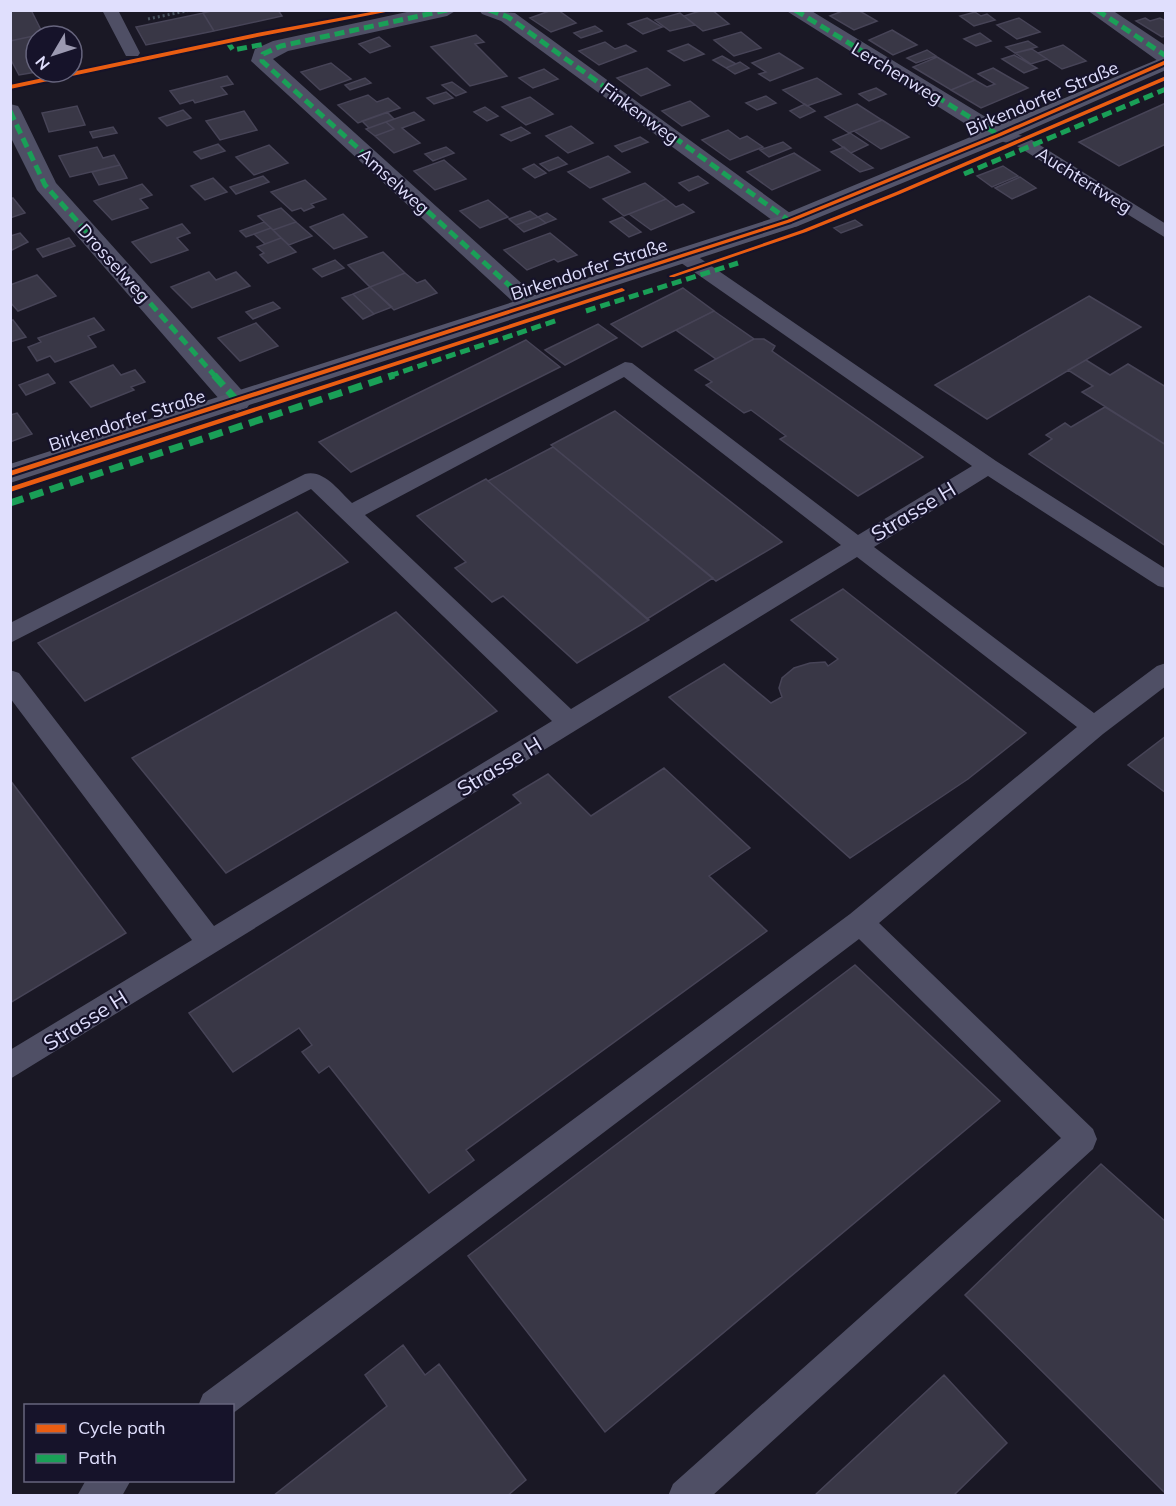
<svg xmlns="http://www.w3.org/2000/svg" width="1176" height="1506" viewBox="0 0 1176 1506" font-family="Mulish,sans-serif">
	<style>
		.building { fill: #393746; stroke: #474457; stroke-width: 1.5 }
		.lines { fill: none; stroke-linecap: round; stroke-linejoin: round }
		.path { stroke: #485460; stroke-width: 3; stroke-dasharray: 2 3; stroke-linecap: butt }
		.lane { fill: #4f4f65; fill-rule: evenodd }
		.street { fill: #4f4f65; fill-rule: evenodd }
		.secondary { fill: #53546a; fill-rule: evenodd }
		.quiet-far1 { stroke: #1a9f57; stroke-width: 5; stroke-dasharray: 10 5; stroke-linecap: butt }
		.quiet { stroke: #1a9f57; stroke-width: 7; stroke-dasharray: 14 7; stroke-linecap: butt }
		.cycleway-casing { stroke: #16132a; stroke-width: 4 }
		.cycleway { fill: #e95d12; fill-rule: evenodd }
		.labels { text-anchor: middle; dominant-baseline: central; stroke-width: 4.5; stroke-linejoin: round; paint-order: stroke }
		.far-street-label { font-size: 18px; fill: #e0dffd; stroke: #16132a }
		.street-label { font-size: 21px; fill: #e0dffd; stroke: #16132a }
	</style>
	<rect width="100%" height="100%" fill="#1a1825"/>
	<path class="building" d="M10,10H31L43,34L10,41Z
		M215,10H278L282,16L214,31L203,13Z
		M552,10H558L576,23L551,32L530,18Z
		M703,10H712L729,24L703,31L684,16Z
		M845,10H858L877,21L854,30L830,16Z
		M975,12L981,16L987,14L995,20L974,26L960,16Z
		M203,13L214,31L146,45L136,27Z
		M680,13L695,25L670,31L655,20Z
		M647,18L662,27L643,34L628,24Z
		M1019,18L1040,32L1017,39L997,25Z
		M1145,18L1150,21L1160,18L1166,21V36L1162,37L1136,21Z
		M595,26L602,31L581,38L574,33Z
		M892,30L917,45L893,55L869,40Z
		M741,32L761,48L734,56L714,40Z
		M980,33L991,41L976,46L964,39Z
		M43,34L45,36H36V72L19,75L10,58V41Z
		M476,35L484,42L475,44L507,76L470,86L431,47Z
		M379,37L390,46L370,53L359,44Z
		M1028,41L1037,47L1015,53L1006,47Z
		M605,42L615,49L626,45L636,51L599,65L579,51Z
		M688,44L704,54L684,61L668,51Z
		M1063,45L1086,61L1062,69L1038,53Z
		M1032,49L1047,59L1031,64L1015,53Z
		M927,50L936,56L916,63L907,58Z
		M779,53L803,68L770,81L759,74L766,72L752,63Z
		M1014,55L1037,68L1024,73L1002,59Z
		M722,56L736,64L726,68L713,60Z
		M937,57L975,80L951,90L913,67Z
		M740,62L749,68L735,74L726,68Z
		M331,63L351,79L320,90L301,72Z
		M647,68L670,85L641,96L617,78Z
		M993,68L1028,88L981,108L951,90L975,80L987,87L995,84L978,74Z
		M544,69L558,79L533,88L519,78Z
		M227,76L233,84L221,87L227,94L195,103L193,100L180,104L170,91Z
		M365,78L371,83L350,90L345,85Z
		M817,78L841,94L807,106L783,90Z
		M452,82L466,92L456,96L442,85Z
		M876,88L886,94L869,101L859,94Z
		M446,92L453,98L434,104L427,98Z
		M368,95L377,102L388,98L400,108L358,123L338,105Z
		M766,96L776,103L757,110L746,103Z
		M530,97L553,114L526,125L502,107Z
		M690,101L709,116L682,126L662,111Z
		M1166,103V144L1119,166L1079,142Z
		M805,104L815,111L800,118L790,111Z
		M857,104L882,120L849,133L825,117Z
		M77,106L85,125L49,132L42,113Z
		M485,107L498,116L487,121L474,112Z
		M183,110L191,118L167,126L159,118Z
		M244,111L257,130L220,140L206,121Z
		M387,112L394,119L369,128L362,121Z
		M414,112L424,120L402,128L420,143L394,153L375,136L394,129L386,122Z
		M882,120L909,137L881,149L854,131Z
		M386,122L394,129L375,136L366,129Z
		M571,126L593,143L568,153L546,136Z
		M113,127L117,133L93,138L90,132Z
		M521,127L530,133L511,141L501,135Z
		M728,130L740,139L747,136L763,147L730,160L702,140Z
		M850,133L868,145L851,153L833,140Z
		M640,137L648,142L622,152L615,146Z
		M783,142L791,148L769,157L760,150Z
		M218,144L225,151L201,159L194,152Z
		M269,145L288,163L254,175L236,157Z
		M97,147L103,158L114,155L120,165L70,177L59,156Z
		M446,147L454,153L433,161L425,154Z
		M844,147L851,153L873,168L860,172L831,152Z
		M794,153L820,170L772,190L747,172Z
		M608,156L630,172L590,188L568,172Z
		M558,157L567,164L549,171L540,164Z
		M444,160L466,179L435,190L414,171Z
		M534,164L546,173L535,178L523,169Z
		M120,165L127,178L99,185L92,172Z
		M1003,166L1018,176L992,187L977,176Z
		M263,176L269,182L236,194L230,187Z
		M698,176L708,183L689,191L679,183Z
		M1020,177L1036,188L1012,199L995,188Z
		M213,178L227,192L205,200L191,186Z
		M305,180L326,199L311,204L314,207L304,211L301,208L292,211L271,192Z
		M645,183L666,199L624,216L603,199Z
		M142,184L152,195L140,199L148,208L112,220L94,201Z
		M13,198L25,213L10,218V199Z
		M666,199L676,207L683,204L694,212L651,230L629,214Z
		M488,200L508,217L480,228L460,211Z
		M281,208L296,222L273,230L258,216Z
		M530,211L538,217L516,225L509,219Z
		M547,213L556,219L546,223L538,217Z
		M343,214L367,237L334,249L310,227Z
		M538,217L546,223L524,232L516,225Z
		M622,217L641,232L629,237L610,222Z
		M855,220L862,225L841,233L834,228Z
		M264,222L271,228L246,237L240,231Z
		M296,222L312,236L289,245L273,230Z
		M182,224L190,233L177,238L188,250L151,263L132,242Z
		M271,228L281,238L265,244L254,234Z
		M20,233L28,242L10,251V236Z
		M550,233L577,255L558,262L554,259L527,270L504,250Z
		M69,238L75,246L43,257L37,249Z
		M281,238L296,252L268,263L260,255L264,253L257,247Z
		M383,252L405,273L370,287L348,265Z
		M335,260L344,268L322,277L313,269Z
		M209,272L216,280L236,272L250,286L192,308L171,287Z
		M405,273L417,283L425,280L437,293L394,310L370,287Z
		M37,275L56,296L18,311L10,302V285Z
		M370,287L392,307L374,314L353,294Z
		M683,288L714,311L642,347L611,324Z
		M353,294L374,314L363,319L342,298Z
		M1089,296L1141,327L987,419L935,385Z
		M273,302L280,308L253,319L246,312Z
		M714,311L754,339L716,359L676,330Z
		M94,318L104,330L88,336L96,347L55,362L50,356L37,361L28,347L41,342L38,338Z
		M13,320L26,337L10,342V321Z
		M256,323L278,346L240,361L218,338Z
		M598,324L617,338L565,365L545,350Z
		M754,339H764L775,346L772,351L923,457L858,496L780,439L786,436L751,410L744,413L706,385L712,382L695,370Z
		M526,340L560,367L351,472L319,442Z
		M1086,360L1110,375L1128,364L1166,387V445L1082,392L1093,386L1068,370Z
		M113,365L121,375L135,370L145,382L131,387L134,390L91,407L70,382Z
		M48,374L55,383L26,395L19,385Z
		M1105,407L1166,445V546L1029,454L1052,439L1046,435L1065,423L1071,427Z
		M615,411L782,542L716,581L551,445Z
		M17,413L32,434L10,442V415Z
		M553,447L713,578L647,619L488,481Z
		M486,479L488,481L649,620L577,663L503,596L492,602L455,568L466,562L417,516Z
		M297,512L348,562L85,701L38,643Z
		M843,589L1026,733L968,779L850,858L669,697L724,664L771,703L782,697L779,688L782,678L794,668L810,663L825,662L828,666L838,659L791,620Z
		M396,612L497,711L226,873L132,758Z
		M1166,736V793L1128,765Z
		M664,768L750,848L709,876L767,931L466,1150L474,1160L429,1193L329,1066L319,1073L302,1052L312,1045L299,1028L233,1072L189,1013L521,803L513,795L548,774L591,816Z
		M10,780L126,933L10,1003Z
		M855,965L1000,1101L605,1432L468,1256Z
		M1101,1164L1166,1222V1494L965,1295Z
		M403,1345L425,1375L439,1364L526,1480L507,1496H273L387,1406L365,1375Z
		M944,1375L1007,1443L953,1496H814Z"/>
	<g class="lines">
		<path class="path" d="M148,19L191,10"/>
		<path class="lane" d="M102,10H118L140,53L138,56H126Z
			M999,130L1027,137L1166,224V238L1015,145L993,139L990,135L993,131Z
			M684,250L691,252L996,461L1166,569V588L1158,586L988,476L874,547L1094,713L1157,666L1166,663V686L1103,734L879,923L1093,1129L1097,1139L1093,1149L712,1496H668L673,1484L1061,1138L859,939L232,1414V1406H198L203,1394L850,914L1077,727L857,557L10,1079V1050L192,940L10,698V670L19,673L214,926L552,721L311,489L10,643V623L305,474C324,469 339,491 352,503L625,362L632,363L858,535L972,466L677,260L674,256ZM624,377L841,545L571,709L365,515Z
			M86,1480H131L122,1496H77Z"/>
		<path class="street" d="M416,10H457L447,16L288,51L273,59L540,300L544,305L540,310L531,313L522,310L251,61L255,49L273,41Z
			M479,10L515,13L801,221L798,226L789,228L780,226L501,21L482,14Z
			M785,10H810L1007,130L1010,135L1007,140H991Z
			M1087,10H1112L1166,46V62L1158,61Z
			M10,104L18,106L21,111L56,183L247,396L251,402L247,408L237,411L227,408L37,190L10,136Z"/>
		<path class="secondary" d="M1166,56V70L1007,140L798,226L10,483V464L780,216Z"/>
		<path class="quiet-far1" d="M447,10L281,46L263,54L262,61L532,306
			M489,10L508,17L791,222
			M795,10L999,135
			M1097,10L1166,56
			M227,41L233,50L265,44
			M10,111L45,185L215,376
			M964,174L1166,89
			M586,311L738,263
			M389,376L558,320"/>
		<path class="quiet" d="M214,375L238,402
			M10,503L394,375"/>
		<defs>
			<path id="cycleway" d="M382,10H396L257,37L10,89V85L257,33Z
				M1166,60V64L1001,136L791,222L10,476V471L787,220L997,134Z
				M1166,76V80L900,194L806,232L674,277H670L669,276L802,230L896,192Z
				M622,288L625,290L624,291L10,492V487Z"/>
		</defs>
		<use href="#cycleway" class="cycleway-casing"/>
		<use href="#cycleway" class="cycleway"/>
	</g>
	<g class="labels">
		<g class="far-street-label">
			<text transform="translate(897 73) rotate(31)">Lerchenweg</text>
			<text transform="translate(1042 98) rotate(-23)">Birkendorfer Straße</text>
			<text transform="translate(640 113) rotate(36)">Finkenweg</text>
			<text transform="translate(1084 180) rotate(32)">Auchtertweg</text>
			<text transform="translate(394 181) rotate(42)">Amselweg</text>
			<text transform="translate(114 263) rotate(48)">Drosselweg</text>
			<text transform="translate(589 269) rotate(-18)">Birkendorfer Straße</text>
			<text transform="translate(127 420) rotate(-18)">Birkendorfer Straße</text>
		</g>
		<g class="street-label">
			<text transform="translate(913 511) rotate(-31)">Strasse H</text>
			<text transform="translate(499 766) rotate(-31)">Strasse H</text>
			<text transform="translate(85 1020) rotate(-32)">Strasse H</text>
		</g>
	</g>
	<rect width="1176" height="1506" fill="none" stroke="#e0dffd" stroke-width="24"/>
	<rect x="24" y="1404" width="210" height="78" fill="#16132a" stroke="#67657e" stroke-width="1.5"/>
	<rect x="36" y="1424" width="30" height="9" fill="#e95d12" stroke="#67657e" stroke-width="1.5"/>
	<text x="78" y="1434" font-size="18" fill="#e0dffd">Cycle path</text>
	<rect x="36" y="1454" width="30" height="9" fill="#1a9f57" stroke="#67657e" stroke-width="1.5"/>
	<text x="78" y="1464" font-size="18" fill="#e0dffd">Path</text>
	<g transform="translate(54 54) rotate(231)"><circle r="28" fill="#16132a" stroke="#67657e" stroke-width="1.5"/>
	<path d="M0-4.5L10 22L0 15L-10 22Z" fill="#9b99b1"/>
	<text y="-9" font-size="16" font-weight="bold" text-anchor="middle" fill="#e0dffd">N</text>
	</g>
</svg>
